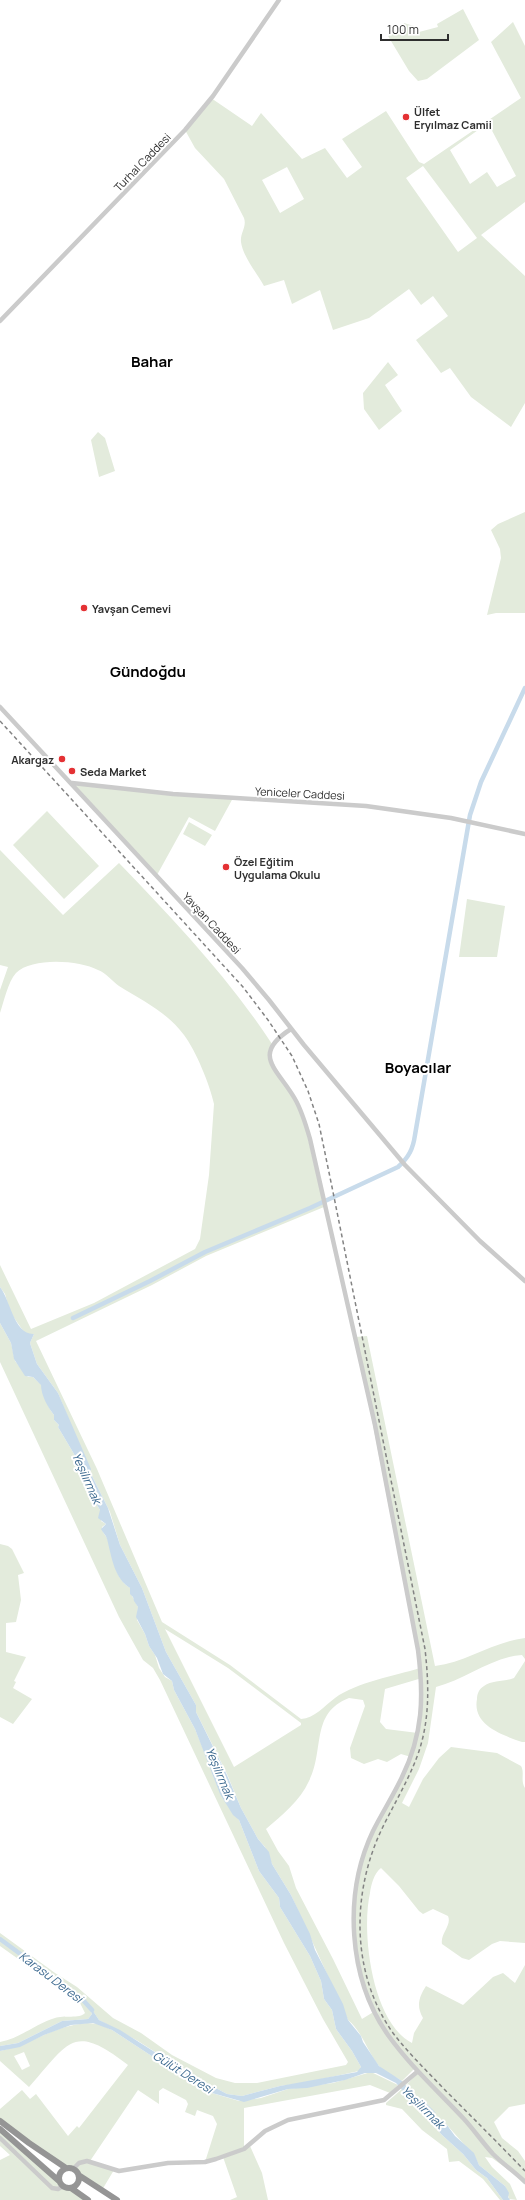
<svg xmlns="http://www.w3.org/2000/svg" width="525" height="2200" viewBox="0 0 525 2200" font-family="Manrope,sans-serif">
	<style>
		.green { fill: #e3ebdc; fill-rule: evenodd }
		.water { fill: #c8dbeb }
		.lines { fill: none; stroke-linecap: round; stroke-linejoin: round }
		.canal { stroke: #c8dbeb; stroke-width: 4.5 }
		.minor { stroke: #cbcbcb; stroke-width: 4.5 }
		.highway { stroke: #959595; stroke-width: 6 }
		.rail { stroke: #838383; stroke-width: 1.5; stroke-dasharray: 4 3; stroke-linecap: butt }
		.poi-dot { fill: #e43134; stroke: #fff; stroke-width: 1.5 }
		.labels { text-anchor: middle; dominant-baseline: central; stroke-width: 4; stroke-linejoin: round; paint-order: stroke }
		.poi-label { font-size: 11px; font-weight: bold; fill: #2e2e2e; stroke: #fff; text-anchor: start }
		.street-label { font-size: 11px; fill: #2e2e2e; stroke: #fff }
		.water-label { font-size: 12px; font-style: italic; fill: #3d6a90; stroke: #fff }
		.district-label { font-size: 15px; font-weight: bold; fill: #000; stroke: #fff }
	</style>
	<rect width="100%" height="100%" fill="#fff"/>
	<path class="green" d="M463,9L479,40L427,79L418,81L409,71L388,36L394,33L401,35L404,23L417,27L419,32L438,27L437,24Z
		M513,22L525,46V202L481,235L525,276V403L511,427L471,397L450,368L441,373L416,340L448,316L433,296L421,305L409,289L369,318L333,330L320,290L292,304L284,280L264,286C257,273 243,257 241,242C240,233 247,227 244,218L224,179L195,148L185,130L211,98L252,126L261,113L302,159L325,148L347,178L362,167L342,139L386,111L419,162L424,164L521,98L491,42ZM488,123L516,176L497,187L487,172L470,184L450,150ZM423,166L477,238L458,252L406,178ZM287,167L304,199L280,213L262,180Z
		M388,362L398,375L385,385L402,411L379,430L364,409L363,393Z
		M98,432L105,438L115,471L99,477L91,440Z
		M525,512V613H496L487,615L501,558L500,549L491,530L498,524Z
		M72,783L233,798L215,831L189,817L157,875Z
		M47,811L99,866L64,899L13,845Z
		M189,822L212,835L205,846L183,834Z
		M0,850L63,915L119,863C174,920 228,977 272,1044L270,1057L302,1113L324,1207L206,1256L152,1285L36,1341L97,1469L162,1622L230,1665L301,1719C315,1718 324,1706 335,1698C357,1682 395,1676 420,1668L356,1337L367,1336L435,1666C467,1662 493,1642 525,1638V1659L522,1655C492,1657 465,1680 436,1687L428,1743L419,1769L402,1803L409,1807L423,1779L439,1758L451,1747L497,1753L521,1766C525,1773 520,1780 525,1788V1943L500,1941L492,1944L469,1960L462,1958L442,1944C440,1934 452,1925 448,1916L433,1909L423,1914L419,1911L399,1886L381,1868C374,1873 371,1885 370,1893C361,1932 372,2023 412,2043L414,2033L423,2018C416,2006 419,1997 426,1986L463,2005L493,1977L503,1973L515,1983L525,1965V2104L509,2107L494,2122L502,2138L518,2151L525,2161V2182L492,2158L485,2157L492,2167L510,2184L517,2200L509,2199L505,2186L479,2165L475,2157L447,2125L426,2109L433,2112L428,2105L416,2097L406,2085L418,2073L414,2069L402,2081C395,2076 386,2074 380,2067C368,2054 363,2032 348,2020L291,1895L272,1864L265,1847L258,1839L241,1808L227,1774L196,1712V1705L166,1652L142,1588L120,1545L110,1512L90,1472L58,1393L37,1364L30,1343L34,1334H27L24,1332L10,1312L5,1294L0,1287V1265L31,1329L94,1303L195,1249L200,1239L209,1175L214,1104C210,1085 196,1051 184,1035C167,1012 143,1001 119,986C112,981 106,973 98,970C79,960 32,957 16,973C8,982 4,1001 0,1013V990L8,967L0,965ZM165,1629L228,1668L301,1723V1725L234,1767ZM422,1678L418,1733L386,1729L380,1722L385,1689ZM349,1698L363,1700L365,1706L350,1748L351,1758L364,1764L378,1759L387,1762L401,1754L411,1757C396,1787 378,1817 366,1848C346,1901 352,1961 375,2011L362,2019L333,1959L296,1888L289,1866L278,1851L266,1829C282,1815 300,1801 309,1781C325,1750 310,1713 349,1698Z
		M467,899L505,906L497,957H459Z
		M0,1323L11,1343L15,1361L28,1377H33C35,1380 40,1382 42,1386C46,1396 46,1406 54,1415V1420L59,1425L58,1427L74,1454L88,1484L90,1494L100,1510L101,1521L106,1524L102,1527C102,1533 105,1534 107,1538C114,1556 113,1577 130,1588L131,1594L138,1607L137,1620L145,1634L149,1646L155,1655L159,1668L165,1677L172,1681L174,1690L195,1729L224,1800L239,1820L259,1871L279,1898L280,1907L310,1956L321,1981L324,1999L332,2010L336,2029L352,2051L361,2067L359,2071L303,2083L280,2086L242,2096L227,2094L191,2075L138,2041L99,2020L90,2007L92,2014L88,2019L62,2021L18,2043L0,2046V2042C21,2038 35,2024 55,2018C63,2015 80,2019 85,2013L80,2003L0,1946V1933L55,1973L77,1987L113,2018L141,2033L172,2055L216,2078L235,2083H257L346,2065L348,2062L323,2019L284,1943L160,1680L153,1668L143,1660L119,1617L0,1362Z
		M0,1544L8,1546L12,1549L24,1573L18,1575L21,1600L16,1622L6,1623V1652L26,1657L14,1681L16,1682L13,1688L32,1699L13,1724L0,1717Z
		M525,1661V1742H522C502,1735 472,1725 477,1699C477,1694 479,1689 484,1686C492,1680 504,1682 514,1678Z
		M87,2023L99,2024L112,2030L205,2091L239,2101L261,2098L288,2089L333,2083L371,2072L398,2085L390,2093L370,2085L244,2108V2148L250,2146L262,2173L268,2200H230L237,2197L223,2157L205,2162L217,2124L213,2116L197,2110L195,2116L185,2112L188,2104L186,2100L163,2088L159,2091V2104L138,2090L90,2161L114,2170L102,2190L80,2176L76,2169L68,2167L0,2121V2109L22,2090L30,2099L36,2094L68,2136L77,2126L79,2128L128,2065C73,2022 69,2042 29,2087L0,2061V2051C32,2044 53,2026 87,2023ZM24,2052L30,2066L22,2070L14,2056Z
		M402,2089L442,2135L463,2154L476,2170L487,2178L503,2200H500L483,2179L459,2161L449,2162L447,2149L422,2130L402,2109L386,2105V2103Z
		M0,2129L62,2185L88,2200H0V2160L10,2155L0,2146Z"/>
	<path class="water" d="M0,1287C10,1299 14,1335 34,1334L30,1343L37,1364L58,1393L91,1469L90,1472L108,1508L120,1545L142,1588L166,1652L196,1705V1712L227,1775L241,1808L258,1839L269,1852L272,1864L291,1895L310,1934L315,1950L343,2004L348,2020L361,2036L363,2042L379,2066L402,2081L416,2097L428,2105L436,2113L429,2111L447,2125L455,2136L474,2153L479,2165L505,2186L509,2193L508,2197L510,2200H503L487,2178L476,2170L463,2154L442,2135L396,2083L376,2073H365L345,2080L307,2088L288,2089L244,2102L205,2091L112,2030L93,2023L71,2025L44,2035L20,2047L0,2051V2046L18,2043L62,2021L88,2019L92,2014L89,2005L99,2020L120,2030L191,2075L227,2094L242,2096L280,2086L357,2072L361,2067L352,2051L336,2029L332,2010L324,1999L321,1981L310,1956L280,1907L279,1898L259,1871L239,1820L233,1815L220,1794L195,1729L174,1690L172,1681L163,1674L157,1658L149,1646L145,1634L136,1617L138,1607L134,1601L133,1597L130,1594V1588C114,1578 112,1558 107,1539C106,1535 103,1533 101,1529L106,1524L98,1518L100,1510L89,1492L88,1484L74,1454L58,1427L59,1425L54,1420V1415C48,1408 41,1395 41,1385L33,1377L25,1376L14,1359L11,1343L0,1323Z"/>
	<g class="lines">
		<path class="canal" d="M73,1318L150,1281L205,1252L310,1208L398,1167C409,1157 413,1149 415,1135L470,815L481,782L525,688
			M0,1939L83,2000L92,2010"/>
		<path class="minor" d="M0,321L185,130L213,96L279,0
			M0,707L242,968L269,1000L304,1045L405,1165L480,1241L525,1281
			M72,783L173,794L366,806L451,818L525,834
			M291,1029C250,1055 278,1069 295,1099C302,1111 306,1125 310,1139L375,1425L418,1650C424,1697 423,1734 402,1777C393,1796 382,1813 373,1831C343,1894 348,1978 388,2035C411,2067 438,2091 464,2119C474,2130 483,2143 493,2154C503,2164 515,2172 525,2182
			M0,2138L52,2188L58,2189L63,2186
			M74,2168L79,2163L87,2161L119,2171L168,2163L205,2162L216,2159L244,2149L265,2131L288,2120L384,2100L417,2072"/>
		<path class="highway" d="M0,2121L29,2143L66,2168
			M0,2129L59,2181
			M59 2178a10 10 0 1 1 20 0a10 10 0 1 1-20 0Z
			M80,2176L117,2200
			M71,2188L88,2200"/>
		<path class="rail" d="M0,721L243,987L268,1020L292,1056L308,1091L319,1124L332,1187L425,1649C429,1685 430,1720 418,1754C408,1782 392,1807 380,1833C351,1897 352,1975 393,2033C409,2054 428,2072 446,2091C473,2118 499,2144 525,2171"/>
	</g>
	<g class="poi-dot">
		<circle cx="406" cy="117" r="4"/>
		<circle cx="84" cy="608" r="4"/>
		<circle cx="62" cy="759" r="4"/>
		<circle cx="72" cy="771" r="4"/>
		<circle cx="226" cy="867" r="4"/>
	</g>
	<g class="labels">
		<g class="poi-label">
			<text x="414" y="111">Ülfet<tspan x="414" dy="13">Eryılmaz Camii</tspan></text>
			<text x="92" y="608">Yavşan Cemevi</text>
			<text x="54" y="759" text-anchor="end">Akargaz</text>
			<text x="80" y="771">Seda Market</text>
			<text x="234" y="861">Özel Eğitim<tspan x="234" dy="13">Uygulama Okulu</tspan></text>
		</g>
		<g class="street-label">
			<text transform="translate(142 162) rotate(-46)">Turhal Caddesi</text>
			<text transform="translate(300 793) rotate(3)">Yeniceler Caddesi</text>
			<text transform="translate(212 923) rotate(47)">Yavşan Caddesi</text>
		</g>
		<g class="water-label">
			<text transform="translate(87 1478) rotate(66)">Yeşilırmak</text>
			<text transform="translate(220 1773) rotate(67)">Yeşilırmak</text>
			<text transform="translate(51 1977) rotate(37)">Karasu Deresi</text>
			<text transform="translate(183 2072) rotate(32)">Gülüt Deresi</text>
			<text transform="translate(423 2107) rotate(45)">Yeşilırmak</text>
		</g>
		<g class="district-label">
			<text x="152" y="361">Bahar</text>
			<text x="148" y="671">Gündoğdu</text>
			<text x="418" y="1067">Boyacılar</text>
		</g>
	</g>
	<path d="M381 34v6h67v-6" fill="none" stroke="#2e2e2e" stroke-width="2"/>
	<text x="387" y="34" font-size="12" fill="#2e2e2e" stroke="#ffffff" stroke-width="3" paint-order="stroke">100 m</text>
</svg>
